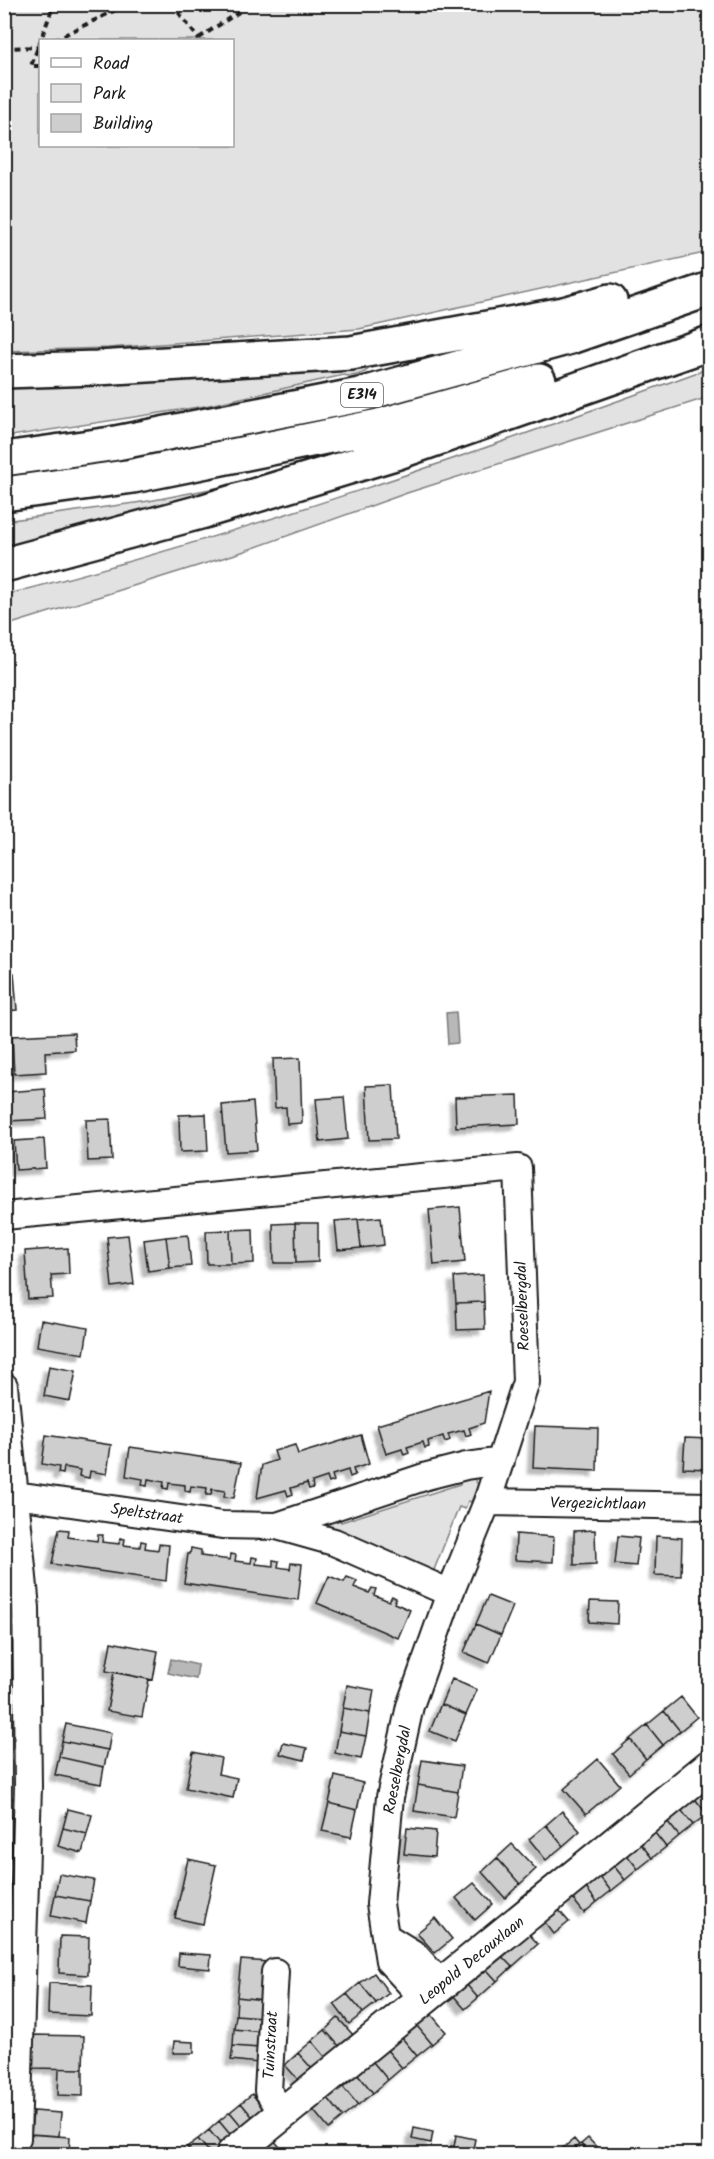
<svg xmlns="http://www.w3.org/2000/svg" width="714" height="2159" viewBox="0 0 714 2159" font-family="Kalam,sans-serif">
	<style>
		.green { fill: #e2e2e2; stroke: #7f7f7f; stroke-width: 1.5; fill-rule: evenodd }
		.water { fill: #b8b8b8; stroke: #7a7a7a; stroke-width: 1.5 }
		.building { fill: #cecece; stroke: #1c1c1c; stroke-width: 1.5; filter: url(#shadow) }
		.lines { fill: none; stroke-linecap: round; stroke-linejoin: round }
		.minor-casing { stroke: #1c1c1c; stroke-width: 30 }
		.tertiary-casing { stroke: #1c1c1c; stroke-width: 36 }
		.motorway-casing { stroke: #1c1c1c; stroke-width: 38 }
		.path { stroke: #1c1c1c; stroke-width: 4; stroke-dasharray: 6 4.5; stroke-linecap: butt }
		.minor { stroke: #fff; stroke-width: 26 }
		.tertiary { stroke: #fff; stroke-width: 32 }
		.motorway { stroke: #fff; stroke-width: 33 }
		.labels { text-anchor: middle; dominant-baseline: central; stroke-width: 4.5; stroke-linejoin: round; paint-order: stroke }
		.shield { fill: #fff; stroke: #606060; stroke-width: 1.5 }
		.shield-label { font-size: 15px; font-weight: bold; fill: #1c1c1c }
		.street-label { font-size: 16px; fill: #1c1c1c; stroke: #fff }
	</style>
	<defs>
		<filter id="shadow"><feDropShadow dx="-5.5" dy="5.5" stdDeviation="1.5" flood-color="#0004"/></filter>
	</defs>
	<rect width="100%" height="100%" fill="#fff"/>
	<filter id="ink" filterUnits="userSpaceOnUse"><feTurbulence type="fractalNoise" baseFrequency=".0167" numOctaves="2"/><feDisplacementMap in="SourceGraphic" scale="12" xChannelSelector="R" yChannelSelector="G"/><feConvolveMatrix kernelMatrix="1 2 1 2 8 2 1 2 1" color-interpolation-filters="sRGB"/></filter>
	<g filter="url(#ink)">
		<path class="green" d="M4,5H709V252L359,329L108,348L5,351ZM232,40V146H40V40Z
			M372,366C366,373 354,378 344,375L205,406L5,437L4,385Z
			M709,368V397L407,493L242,552L5,626V595C244,534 478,452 709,368Z
			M236,484L5,555V521L149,501Z
			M474,1478L478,1485L471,1502L468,1501L465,1509L459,1507L432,1575L329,1530L328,1526L331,1520L339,1517L341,1522L460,1484L459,1479Z"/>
		<path class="water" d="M456,1012L458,1043L448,1044L446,1013Z
			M171,1659L198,1665L196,1679L168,1673Z"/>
		<path class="building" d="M4,973H14L17,1010L4,1011Z
			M74,1033L75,1050L45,1052L46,1072L14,1074L12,1036Z
			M300,1058L302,1123L287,1124L286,1107L275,1108L273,1059Z
			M393,1085L396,1139L369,1140L366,1086Z
			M45,1089L47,1119L8,1121L6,1092Z
			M518,1095L519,1124L456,1127L455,1097Z
			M344,1097L348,1139L320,1142L316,1099Z
			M253,1102L257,1150L226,1152L222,1105Z
			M206,1114L208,1151L180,1152L179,1115Z
			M110,1119L112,1160L88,1161L86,1120Z
			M44,1139L46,1168L16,1170L14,1141Z
			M460,1207L465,1262L434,1265L429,1210Z
			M381,1217L384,1245L361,1248L358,1219Z
			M358,1219L361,1248L338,1250L335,1221Z
			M295,1223L296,1263H274L273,1224Z
			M295,1223H318V1262L296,1263Z
			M253,1229L254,1263L231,1264L230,1230Z
			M230,1230L231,1264H207L206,1231Z
			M128,1235L134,1284L112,1287L107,1237Z
			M188,1235L191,1266L170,1268L166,1237Z
			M166,1237L170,1268L148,1271L144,1240Z
			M68,1248L69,1274L51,1275L53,1298L28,1299L25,1251Z
			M483,1275L484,1302L456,1303L454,1277Z
			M484,1302L485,1329L457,1330L456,1303Z
			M41,1320L88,1328L84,1354L37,1346Z
			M49,1366L76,1371L70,1401L44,1396Z
			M489,1391L484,1423L469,1428L471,1434L466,1436L464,1430L448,1434L450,1440L445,1442L443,1436L428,1441L429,1447L425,1448L423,1442L407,1447L409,1453L404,1455L402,1449L386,1454L377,1425Z
			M535,1426L598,1428L597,1471L533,1468Z
			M46,1435L111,1445L107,1474L90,1471L89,1478L79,1476L80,1470L64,1467L63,1474L58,1473L59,1467L42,1464Z
			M361,1435L369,1464L353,1469L355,1475L350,1477L348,1470L332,1475L334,1481L329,1483L327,1477L312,1482L313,1488L309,1489L307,1483L291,1488L293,1494L288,1496L286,1490L257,1498L262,1465L277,1460L274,1451L295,1445L298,1454Z
			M685,1438L710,1439V1469L683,1468Z
			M130,1447L241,1463L234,1498L224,1497L225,1491L212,1489L211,1495H206L207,1488L191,1486L190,1492L185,1491V1485L169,1483L168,1489L163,1488L164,1482L148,1479L147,1486L142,1485L143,1479L126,1476Z
			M59,1529L69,1530L68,1537L97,1541L98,1535H103L102,1542L119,1544L120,1538L125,1539L124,1545L140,1547L141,1541L146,1542L145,1548L158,1550L159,1544L169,1545L166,1581L52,1564Z
			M595,1530L596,1564L574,1565V1531Z
			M516,1534L554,1537L553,1562L515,1560Z
			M618,1536L639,1538L636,1566L615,1564Z
			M656,1536L682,1538L681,1576L655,1575Z
			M191,1548L201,1550V1556L230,1560L231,1554L236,1555L235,1561L251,1563L252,1557L257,1558L256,1564L273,1566V1560L279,1561L278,1567L290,1569L291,1563L302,1564L298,1600L184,1583L188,1554H190Z
			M329,1576L344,1582L347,1577L357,1581L354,1587L369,1593L372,1588L376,1589L374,1595L389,1601L392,1596L396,1598L394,1603L410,1610L398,1638L317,1603Z
			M488,1596L513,1606L501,1635L476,1624Z
			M590,1601L618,1602L617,1624L589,1622Z
			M476,1624L501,1635L489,1663L464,1652Z
			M111,1642L158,1651L153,1680L106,1671Z
			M114,1672L149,1679L142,1717L107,1711Z
			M452,1679L477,1690L466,1715L441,1704Z
			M347,1685L374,1690L370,1713L343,1708Z
			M681,1697L697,1717L680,1731L664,1711Z
			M441,1704L466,1715L455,1741L430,1731Z
			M343,1708L370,1713L366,1736L339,1731Z
			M664,1711L680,1731L663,1745L647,1725Z
			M66,1724L111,1733L108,1750L62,1741Z
			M647,1725L663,1745L646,1759L630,1739Z
			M339,1731L366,1736L361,1759L335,1753Z
			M630,1739L646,1759L629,1774L613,1754Z
			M62,1741L108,1750L104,1767L59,1757Z
			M283,1743L307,1748L304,1760L280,1754Z
			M193,1752L221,1758L218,1774L237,1778L233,1798L186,1788Z
			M59,1757L104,1767L101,1784L55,1775Z
			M598,1759L620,1785L586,1814L564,1789Z
			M422,1760L462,1766L458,1792L418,1785Z
			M335,1776L363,1783L357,1810L329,1803Z
			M701,1779L710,1790V1811L707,1814L688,1790Z
			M418,1785L458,1792L454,1817L414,1811Z
			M688,1790L707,1814L693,1825L674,1801Z
			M19,1796V1815L4,1820V1801Z
			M674,1801L693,1825L679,1836L660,1812Z
			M329,1803L357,1810L351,1837L322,1831Z
			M68,1809L92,1815L87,1834L63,1828Z
			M562,1811L580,1831L563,1846L546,1825Z
			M660,1812L679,1836L666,1847L647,1823Z
			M19,1815L18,1858L4,1856V1820Z
			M647,1823L666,1847L652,1858L633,1834Z
			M546,1825L563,1846L546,1860L529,1839Z
			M63,1828L87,1834L82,1853L58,1846Z
			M407,1828L436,1831L434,1857L404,1854Z
			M633,1834L652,1858L638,1869L619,1845Z
			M512,1844L536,1869L520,1884L497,1858Z
			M619,1845L638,1869L625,1880L606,1856Z
			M606,1856L625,1880L611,1891L592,1867Z
			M497,1858L520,1884L505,1898L482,1872Z
			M188,1859L216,1865L203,1924L175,1918Z
			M592,1867L611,1891L597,1902L578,1878Z
			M59,1874L94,1880L90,1901L55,1895Z
			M578,1878L597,1902L584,1913L565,1889Z
			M474,1883L493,1904L475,1920L456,1898Z
			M55,1895L90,1901L86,1923L51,1916Z
			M551,1901L569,1922L554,1934L537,1912Z
			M435,1918L452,1939L435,1953L417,1933Z
			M520,1924L538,1944L512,1967L493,1947Z
			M60,1936L89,1937L88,1975L59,1973Z
			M17,1945V1965L4,1967V1948Z
			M493,1947L512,1967L497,1981L478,1960Z
			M179,1953L211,1955L210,1969L178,1966Z
			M241,1960L268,1962L264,2000L237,1997Z
			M478,1960L497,1981L478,1998L460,1977Z
			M17,1965L16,1983L4,1985V1967Z
			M374,1973L389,1993L376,2003L360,1983Z
			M460,1977L478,1998L465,2009L447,1988Z
			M16,1983V2000L4,2003V1985Z
			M49,1983L92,1985L91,2016L48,2014Z
			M360,1983L376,2003L363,2013L347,1994Z
			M347,1994L363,2013L349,2024L334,2004Z
			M237,1997L264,2000L262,2017L236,2015Z
			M16,2000V2018L4,2021V2003Z
			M426,2008L446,2032L432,2044L412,2020Z
			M236,2015L262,2017L261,2032L234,2029Z
			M338,2018L354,2036L341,2048L325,2030Z
			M412,2020L432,2044L417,2056L397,2032Z
			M234,2029L261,2032L259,2048L233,2046Z
			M325,2030L341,2048L328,2060L312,2041Z
			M397,2032L417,2056L402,2068L382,2044Z
			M33,2035L84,2036L83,2069L32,2068Z
			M174,2041L194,2042V2053H173Z
			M312,2041L328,2060L314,2071L298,2053Z
			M382,2044L402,2068L388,2080L368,2056Z
			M233,2046L259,2048L258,2063L231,2060Z
			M298,2053L314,2071L301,2083L285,2065Z
			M368,2056L388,2080L373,2093L353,2068Z
			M353,2068L373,2093L358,2105L338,2081Z
			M59,2069H83V2096L58,2095Z
			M338,2081L358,2105L343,2117L324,2093Z
			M324,2093L343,2117L329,2129L309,2105Z
			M252,2094L266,2111L255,2120L241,2103Z
			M241,2103L255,2120L244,2129L230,2112Z
			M33,2111L61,2113L59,2136L31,2134Z
			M230,2112L244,2129L233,2138L219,2121Z
			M219,2121L233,2138L223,2147L209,2130Z
			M414,2128L433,2132L431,2143L412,2139Z
			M209,2130L223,2147L213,2154H211L198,2139Z
			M27,2134L70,2137L69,2154H25Z
			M456,2135L475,2139L472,2154L460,2150L458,2154H447L451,2146L454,2147Z
			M272,2138L286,2154H259L256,2151Z
			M588,2138L603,2154H590L581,2144Z
			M198,2139L211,2154H193L187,2147Z
			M574,2139L579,2145L569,2154L563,2148Z
			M581,2144L590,2154H569L579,2145Z"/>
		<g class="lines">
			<defs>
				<path id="minor" d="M4,1216L518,1168L526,1382L487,1502L450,1593L410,1706L390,1797L380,1904L389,1961L425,2000
					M4,1386L26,1608L28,1786L17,2138L11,2154
					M16,1495L222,1525L277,1526L427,1476L466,1466L501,1461
					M487,1502L710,1506
					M277,1526L334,1542L450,1593
					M385,1936L414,1954L442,1985
					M275,1972L268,2091L283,2114"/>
				<path id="tertiary" d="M233,2154L710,1766"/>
				<path id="motorway" d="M4,371L97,368L351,353L564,314L610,301
					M4,459L111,444L360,395L570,337L710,289
					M4,494L133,476L379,426L539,381
					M4,565L204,511L398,452L710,343"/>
			</defs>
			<use href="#minor" class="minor-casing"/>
			<use href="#tertiary" class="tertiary-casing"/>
			<use href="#motorway" class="motorway-casing"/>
			<path class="path" d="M172,4L199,39
				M199,38L251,4
				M54,40L128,4
				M4,48L40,47
				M40,66H31L54,4
				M232,119V120"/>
			<use href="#minor" class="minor"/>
			<use href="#tertiary" class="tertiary"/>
			<use href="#motorway" class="motorway"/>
		</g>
	</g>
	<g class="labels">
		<rect class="shield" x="341" y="383" width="42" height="24" rx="4.5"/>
		<g class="shield-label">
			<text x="362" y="395">E314</text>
		</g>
		<g class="street-label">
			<text transform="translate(523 1306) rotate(-92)">Roeselbergdal</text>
			<text transform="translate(598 1504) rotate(1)">Vergezichtlaan</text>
			<text transform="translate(147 1514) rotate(8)">Speltstraat</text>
			<text transform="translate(398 1770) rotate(-79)">Roeselbergdal</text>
			<text transform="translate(472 1961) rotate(-39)">Leopold Decouxlaan</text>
			<text transform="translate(271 2045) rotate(-87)">Tuinstraat</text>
		</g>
	</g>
	<rect width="714" height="2159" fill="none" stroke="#fff" stroke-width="24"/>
	<rect x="12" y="12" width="690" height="2135" fill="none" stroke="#1c1c1c" stroke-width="2" filter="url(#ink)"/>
	<rect x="39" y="39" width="195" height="108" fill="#ffffff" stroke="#a4a4a4" stroke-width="1.5"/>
	<rect x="51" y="58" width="30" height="9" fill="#ffffff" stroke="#a4a4a4" stroke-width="1.5"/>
	<text x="93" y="69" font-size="18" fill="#1c1c1c">Road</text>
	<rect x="51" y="84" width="30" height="18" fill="#e2e2e2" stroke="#a4a4a4" stroke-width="1.5"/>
	<text x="93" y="99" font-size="18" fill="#1c1c1c">Park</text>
	<rect x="51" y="114" width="30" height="18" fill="#cecece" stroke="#a4a4a4" stroke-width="1.5"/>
	<text x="93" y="129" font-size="18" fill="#1c1c1c">Building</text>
</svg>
